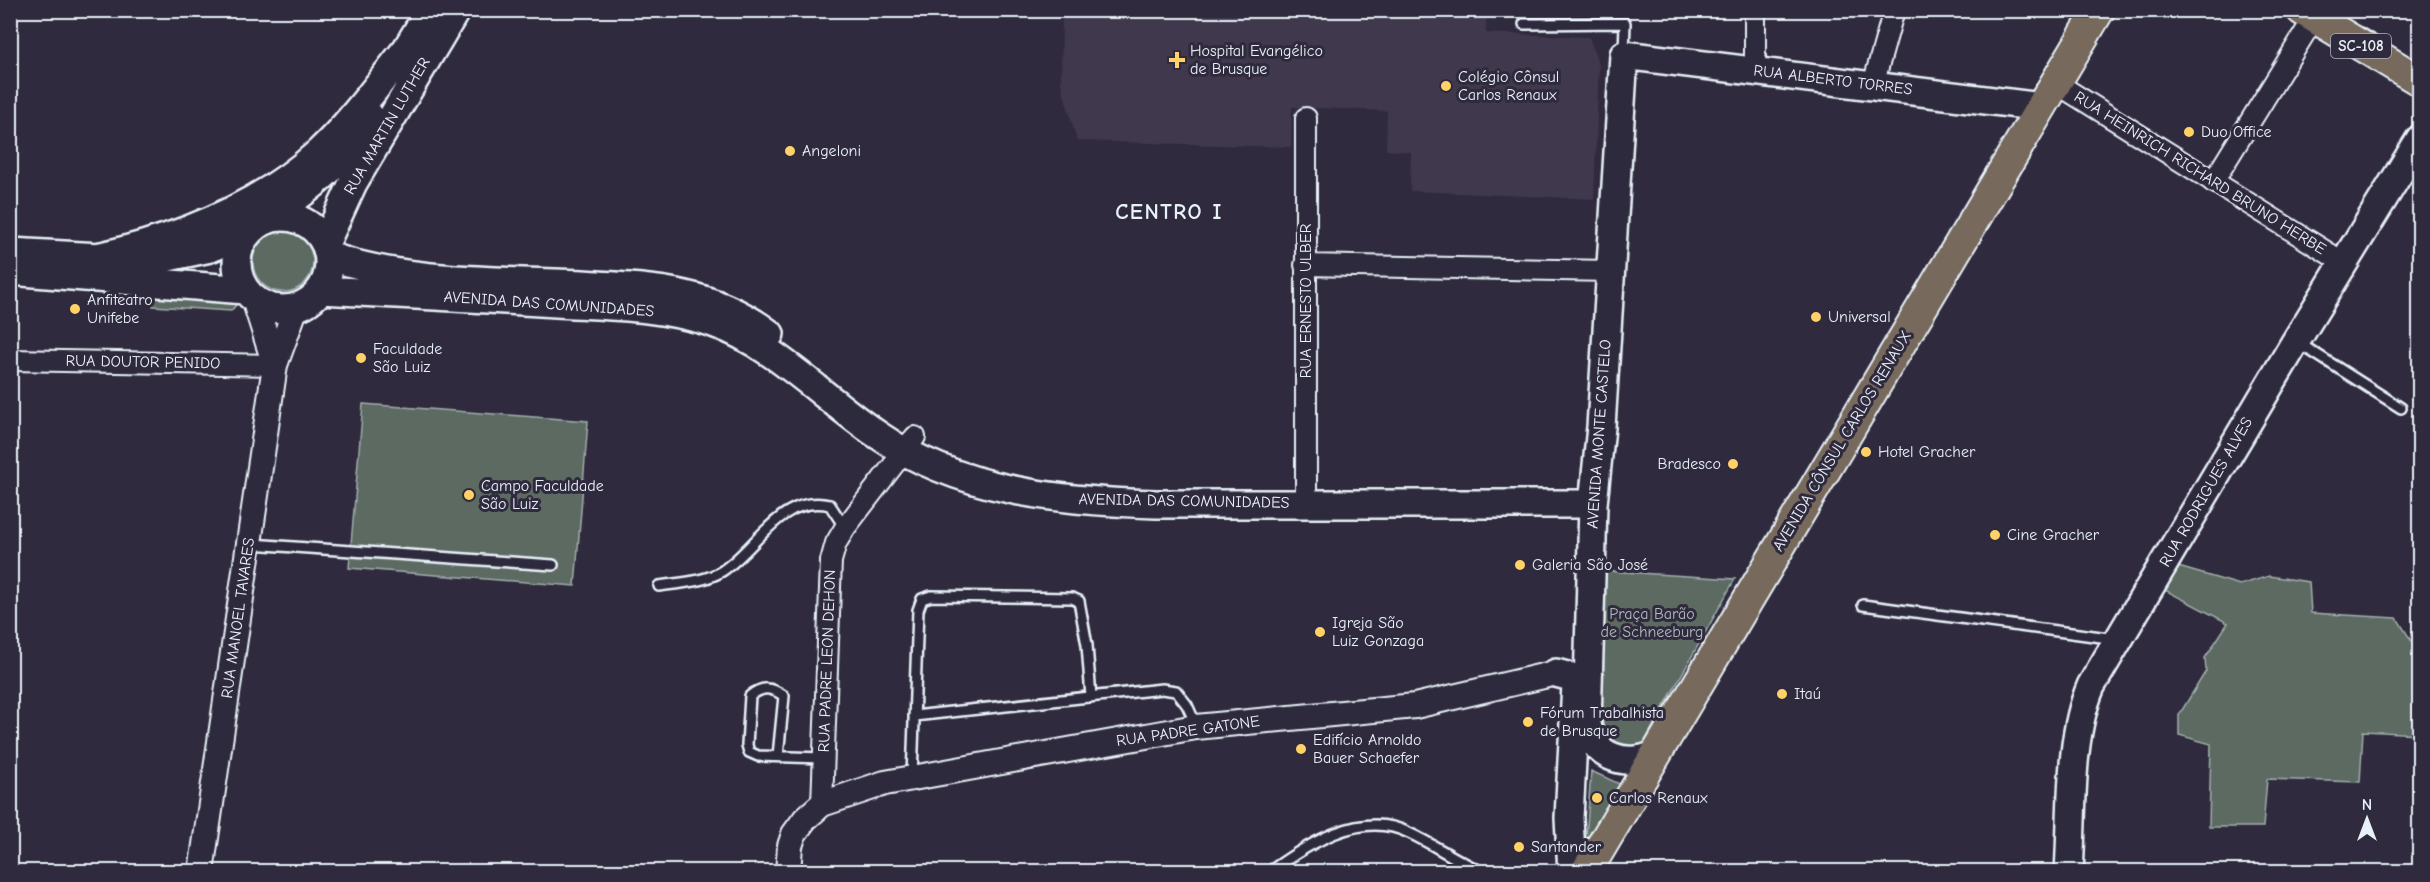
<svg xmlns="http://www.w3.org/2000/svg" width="2430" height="882" viewBox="0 0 2430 882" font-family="'Comic Neue',sans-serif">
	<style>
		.built { fill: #41394e }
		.green { fill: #5b6a62; stroke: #a2aead; stroke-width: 1.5 }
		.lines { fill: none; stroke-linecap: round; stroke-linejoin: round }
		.service-casing { stroke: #e8f1f8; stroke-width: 14 }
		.minor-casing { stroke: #e8f1f8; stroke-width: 24 }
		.tertiary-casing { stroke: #e8f1f8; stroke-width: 28 }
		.secondary-casing { stroke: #e8f1f8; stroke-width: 32 }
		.primary-casing { stroke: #e8f1f8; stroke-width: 34 }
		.service { stroke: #2f2a3d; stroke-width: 9 }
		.minor { stroke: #2f2a3d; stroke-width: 20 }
		.tertiary { stroke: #2f2a3d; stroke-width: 24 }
		.secondary { stroke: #2f2a3d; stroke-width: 27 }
		.primary { stroke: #77695c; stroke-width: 30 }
		.poi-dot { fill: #ffd166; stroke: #2f2a3d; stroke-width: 2 }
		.labels { text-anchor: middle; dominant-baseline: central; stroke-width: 6; stroke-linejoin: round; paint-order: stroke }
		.shield { fill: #2f2a3d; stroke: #b0b5c0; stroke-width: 1.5 }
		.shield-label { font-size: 15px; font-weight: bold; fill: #e8f1f8 }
		.poi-label { font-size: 16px; fill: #e8f1f8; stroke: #2f2a3d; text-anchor: start }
		.street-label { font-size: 16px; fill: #e8f1f8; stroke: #2f2a3d }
		.park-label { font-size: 16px; fill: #b0bbbc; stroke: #2f2a3d }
		.district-label { font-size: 22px; font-weight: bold; letter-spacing: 1.5px; fill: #e8f1f8; stroke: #2f2a3d }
	</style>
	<rect width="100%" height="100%" fill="#2f2a3d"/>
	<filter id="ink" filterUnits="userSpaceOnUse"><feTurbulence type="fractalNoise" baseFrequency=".0167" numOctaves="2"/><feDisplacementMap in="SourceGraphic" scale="12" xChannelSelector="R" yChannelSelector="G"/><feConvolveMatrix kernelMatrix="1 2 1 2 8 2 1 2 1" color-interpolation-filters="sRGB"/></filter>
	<g filter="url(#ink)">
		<path class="built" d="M1062,11H1487L1486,33L1589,37L1599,65L1594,199L1410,191L1411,152L1386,150L1387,111L1292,107L1291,147L1077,141L1061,83Z"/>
		<path class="green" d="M1487,11L1582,10V14L1487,15Z
			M253 262a30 30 0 1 1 60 0a30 30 0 1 1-60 0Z
			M152,290L222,298L236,305L231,311L153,306Z
			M363,404L588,421L575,586L349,568Z
			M2175,566L2240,585L2269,576L2309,582L2311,613L2397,618L2419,653V734L2363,731L2360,782L2267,779L2263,827H2209L2211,744L2179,735V715L2206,671L2205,658L2228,623L2163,589Z
			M1606,571L1735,579L1638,753L1603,739L1595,722Z
			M1591,771L1624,786L1585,853Z"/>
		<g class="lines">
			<defs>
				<path id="service" d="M1524,24L1625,23L1624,53
					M2297,342L2401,408
					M251,544L553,565
					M659,586C678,583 705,582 722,571C758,548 780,494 830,505L845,528
					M1863,605L2116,639
					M914,716L1162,689L1176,691L1187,705L1196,725
					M778,756L784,696C771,687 763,686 750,696L747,745L749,752L758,756L823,758
					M912,777L918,610L922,599L931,596L1072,598L1079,601L1087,645L1091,697
					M1269,872C1308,844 1361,809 1409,833C1435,845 1457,861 1483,872"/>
				<path id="minor" d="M1755,10V70
					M2056,83L2344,263
					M1873,85L1894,10
					M2213,182L2314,18
					M1305,265L1611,271
					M10,360L275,365
					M1306,502V118
					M822,804L831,561L836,543L845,528L915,437"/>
				<path id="tertiary" d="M254,299L275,365
					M201,872L275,365L296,307
					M788,872L790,846L794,834L805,819L822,804L885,783L1196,727L1415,706L1556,673"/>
				<path id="secondary" d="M395,68L430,10
					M237 263a46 46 0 1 1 92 0a46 46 0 1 1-92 0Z
					M264,220C314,187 339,168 369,115
					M325,244L353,183L456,10
					M10,252L154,260L210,248L248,232
					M329,256C409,284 499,280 583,284C653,288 712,290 770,334
					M93,258C174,240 255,210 318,153C350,123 377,86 404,52
					M10,271L245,290
					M320,290C399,294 477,298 556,303C608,306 663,306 713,323C773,343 825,400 878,435C959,491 1059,501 1156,504H1593
					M1556,673L1571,677L1576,684L1569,818L1572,872
					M1655,755C1626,767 1593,758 1587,724L1593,504L1601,427L1624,55L2042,107
					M2069,872C2073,813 2068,740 2091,686L2296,341L2420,139"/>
				<path id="primary" d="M2302,10L2420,81
					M1586,872L2099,10"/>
			</defs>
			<use href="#service" class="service-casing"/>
			<use href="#minor" class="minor-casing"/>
			<use href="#tertiary" class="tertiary-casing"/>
			<use href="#secondary" class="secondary-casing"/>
			<use href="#primary" class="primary-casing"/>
			<use href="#service" class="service"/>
			<use href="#minor" class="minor"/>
			<use href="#tertiary" class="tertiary"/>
			<use href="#secondary" class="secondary"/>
			<use href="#primary" class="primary"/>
		</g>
	</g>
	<g class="poi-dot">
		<path d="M1174 51h6v6h6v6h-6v6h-6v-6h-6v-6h6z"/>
		<circle cx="1446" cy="86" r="6"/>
		<circle cx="2189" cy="132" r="6"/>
		<circle cx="790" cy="151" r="6"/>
		<circle cx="75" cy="309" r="6"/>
		<circle cx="1816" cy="317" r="6"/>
		<circle cx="361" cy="358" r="6"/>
		<circle cx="1866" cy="452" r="6"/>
		<circle cx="1733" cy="464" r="6"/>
		<circle cx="469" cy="495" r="6"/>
		<circle cx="1995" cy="535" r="6"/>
		<circle cx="1520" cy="565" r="6"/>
		<circle cx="1320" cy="632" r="6"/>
		<circle cx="1782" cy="694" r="6"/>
		<circle cx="1528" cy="722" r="6"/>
		<circle cx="1301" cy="749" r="6"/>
		<circle cx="1597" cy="798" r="6"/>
		<circle cx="1519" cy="847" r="6"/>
	</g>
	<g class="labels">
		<rect class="shield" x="2331" y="34" width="60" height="24" rx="4.5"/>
		<g class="shield-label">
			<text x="2361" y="46">SC-108</text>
		</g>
		<g class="poi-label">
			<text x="1190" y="51">Hospital Evangélico<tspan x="1190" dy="18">de Brusque</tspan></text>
			<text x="1458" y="77">Colégio Cônsul<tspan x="1458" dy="18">Carlos Renaux</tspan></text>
			<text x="2201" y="132">Duo Office</text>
			<text x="802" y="151">Angeloni</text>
			<text x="87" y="300">Anfiteatro<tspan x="87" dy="18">Unifebe</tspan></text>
			<text x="1828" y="317">Universal</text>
			<text x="373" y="349">Faculdade<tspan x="373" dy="18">São Luiz</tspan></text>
			<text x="1878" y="452">Hotel Gracher</text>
			<text x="1721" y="464" text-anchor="end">Bradesco</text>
			<text x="481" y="486">Campo Faculdade<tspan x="481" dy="18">São Luiz</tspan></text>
			<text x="2007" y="535">Cine Gracher</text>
			<text x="1532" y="565">Galeria São José</text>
			<text x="1332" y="623">Igreja São<tspan x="1332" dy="18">Luiz Gonzaga</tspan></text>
			<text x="1794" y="694">Itaú</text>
			<text x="1540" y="713">Fórum Trabalhista<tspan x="1540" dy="18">de Brusque</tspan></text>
			<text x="1313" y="740">Edifício Arnoldo<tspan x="1313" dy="18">Bauer Schaefer</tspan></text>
			<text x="1609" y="798">Carlos Renaux</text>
			<text x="1531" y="847">Santander</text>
		</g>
		<g class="street-label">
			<text transform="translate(1833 80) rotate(7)">RUA ALBERTO TORRES</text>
			<text transform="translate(387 126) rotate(-60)">RUA MARTIN LUTHER</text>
			<text transform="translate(2200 173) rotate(32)">RUA HEINRICH RICHARD BRUNO HERBE</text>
			<text transform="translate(1306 301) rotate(-90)">RUA ERNESTO ULBER</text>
			<text transform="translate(549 304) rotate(4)">AVENIDA DAS COMUNIDADES</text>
			<text transform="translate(143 362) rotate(1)">RUA DOUTOR PENIDO</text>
			<text transform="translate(1599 434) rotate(-86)">AVENIDA MONTE CASTELO</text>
			<text transform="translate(1842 441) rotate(-59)">AVENIDA CÔNSUL CARLOS RENAUX</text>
			<text transform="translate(2206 492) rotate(-60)">RUA RODRIGUES ALVES</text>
			<text transform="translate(1184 501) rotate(1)">AVENIDA DAS COMUNIDADES</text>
			<text transform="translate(238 618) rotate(-82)">RUA MANOEL TAVARES</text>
			<text transform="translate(827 661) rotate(-88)">RUA PADRE LEON DEHON</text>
			<text transform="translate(1188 731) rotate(-8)">RUA PADRE GATONE</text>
		</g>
		<g class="park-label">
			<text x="1652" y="614">Praça Barão<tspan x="1652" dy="18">de Schneeburg</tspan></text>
		</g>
		<g class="district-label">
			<text x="1169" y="212">CENTRO I</text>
		</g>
	</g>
	<rect width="2430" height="882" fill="none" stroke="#2f2a3d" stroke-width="36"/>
	<rect x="18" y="18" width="2394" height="846" fill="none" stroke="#e8f1f8" stroke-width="2" filter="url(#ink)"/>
	<g transform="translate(2367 819)" stroke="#2f2a3d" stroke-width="4.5" paint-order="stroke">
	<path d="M0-4.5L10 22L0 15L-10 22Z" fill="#e8f1f8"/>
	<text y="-9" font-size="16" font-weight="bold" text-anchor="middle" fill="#e8f1f8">N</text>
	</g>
</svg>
